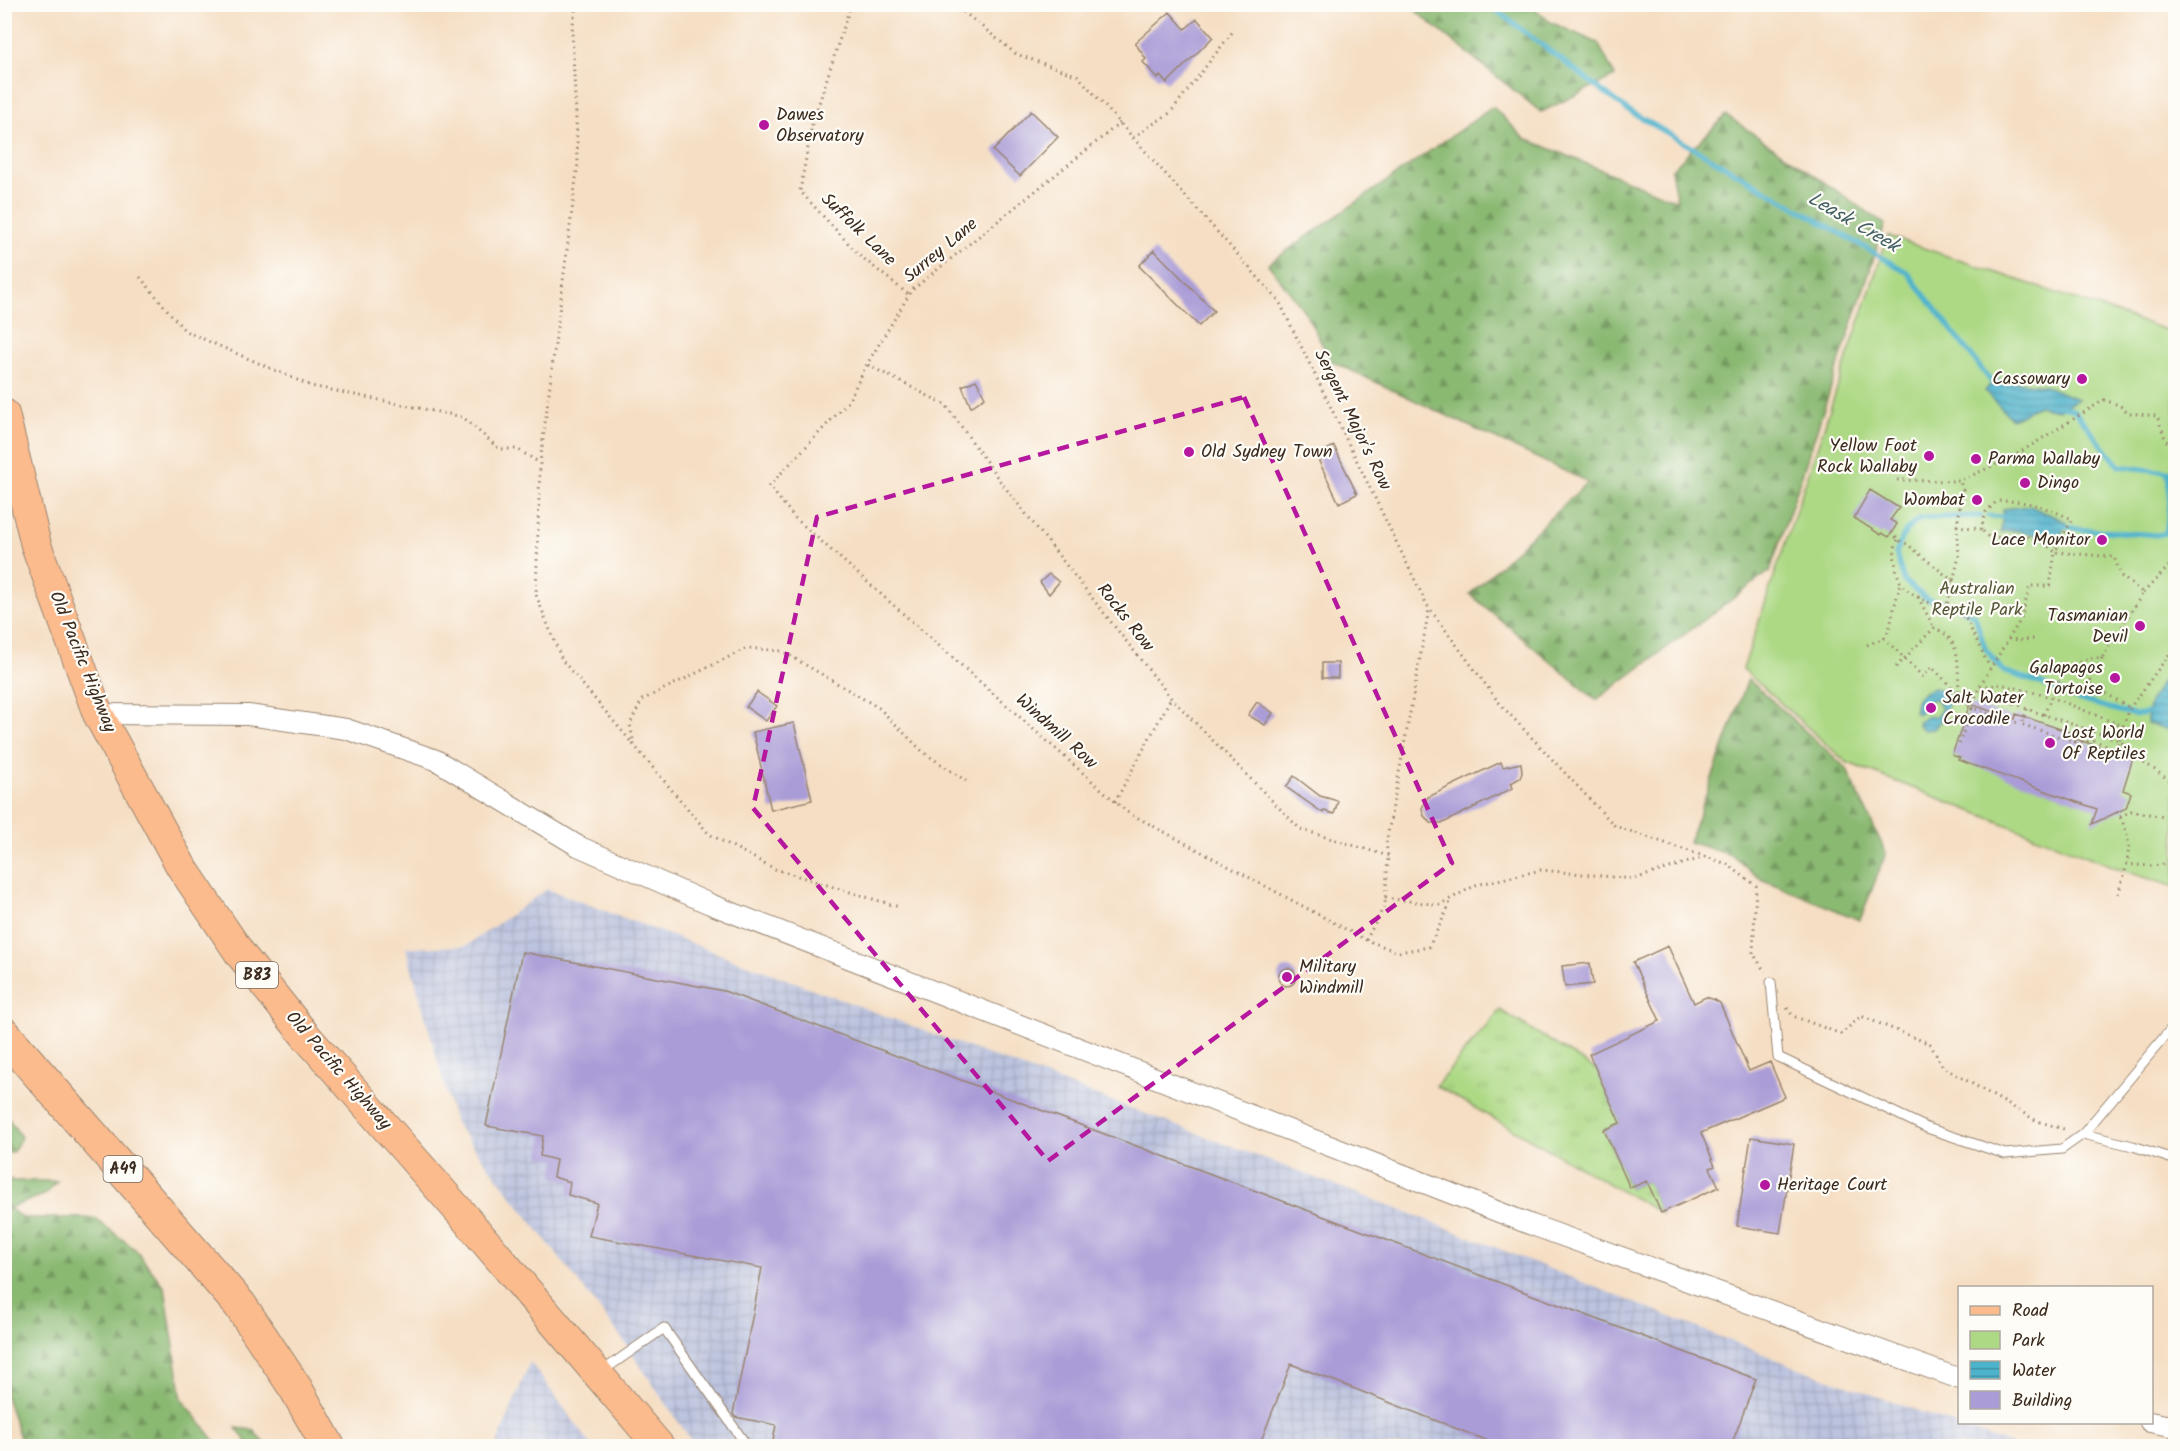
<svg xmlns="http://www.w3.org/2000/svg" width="2180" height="1451" viewBox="0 0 2180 1451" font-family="Kalam,sans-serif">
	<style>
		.industrial { fill: url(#industrial-grid) }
		.grass { fill: url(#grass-tufts); stroke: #748252; stroke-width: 1.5 }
		.forest { fill: url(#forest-firs); stroke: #627248; stroke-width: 1.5 }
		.park { fill: #add985; stroke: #748252; stroke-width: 1.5 }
		.water { fill: url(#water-rules); stroke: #446e75; stroke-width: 1.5 }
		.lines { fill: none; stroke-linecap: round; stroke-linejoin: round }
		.stream { stroke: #4db2cc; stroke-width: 5 }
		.building { fill: #aa9cd7 }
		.lane-casing { stroke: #988470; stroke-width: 11 }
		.street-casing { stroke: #988470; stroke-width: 22 }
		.primary-casing { stroke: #988470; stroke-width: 32 }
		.highway-casing { stroke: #988470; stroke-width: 35 }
		.path { stroke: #988470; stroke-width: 3; stroke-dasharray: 1.5 4.5; stroke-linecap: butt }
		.lane { stroke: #fff; stroke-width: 9 }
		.street { stroke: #fff; stroke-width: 20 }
		.primary { stroke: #fbbb8d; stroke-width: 30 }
		.highway { stroke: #fbbb8d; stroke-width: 33 }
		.marked { fill: none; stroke: #b5179e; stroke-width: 4.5; stroke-dasharray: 12 8; stroke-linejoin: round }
		.poi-dot { fill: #b5179e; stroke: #fdfcf7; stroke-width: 2 }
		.labels { text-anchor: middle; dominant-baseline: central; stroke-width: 4.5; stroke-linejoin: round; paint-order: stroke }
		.shield { fill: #fdfcf7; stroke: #75695f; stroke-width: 1.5 }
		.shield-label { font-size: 16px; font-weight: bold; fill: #3b2a1e }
		.poi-label { font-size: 18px; fill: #3b2a1e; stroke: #fdfcf7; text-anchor: start }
		.street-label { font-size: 18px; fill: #3b2a1e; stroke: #fdfcf7 }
		.park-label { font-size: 18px; fill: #585638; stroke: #fdfcf7 }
		.water-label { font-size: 20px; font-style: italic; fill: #426064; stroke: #fdfcf7 }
	</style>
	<defs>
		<pattern id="industrial-grid" width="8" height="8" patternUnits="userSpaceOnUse" patternTransform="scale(1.5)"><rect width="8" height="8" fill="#bcc3de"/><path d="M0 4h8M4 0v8" fill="none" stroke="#a2a8be"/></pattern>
		<pattern id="grass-tufts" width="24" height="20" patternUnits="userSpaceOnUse" patternTransform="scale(1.5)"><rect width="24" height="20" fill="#add985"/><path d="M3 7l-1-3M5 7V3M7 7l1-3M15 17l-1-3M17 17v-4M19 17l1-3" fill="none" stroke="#96ba72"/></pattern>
		<pattern id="forest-firs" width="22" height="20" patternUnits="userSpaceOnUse" patternTransform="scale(1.5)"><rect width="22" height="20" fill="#8ab972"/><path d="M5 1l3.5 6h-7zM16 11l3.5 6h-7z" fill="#72975d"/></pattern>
		<pattern id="water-rules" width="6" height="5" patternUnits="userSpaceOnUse" patternTransform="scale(1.5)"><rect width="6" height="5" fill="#4db2cc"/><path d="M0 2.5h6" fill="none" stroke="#4191a5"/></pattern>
	</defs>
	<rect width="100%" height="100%" fill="#fdfcf7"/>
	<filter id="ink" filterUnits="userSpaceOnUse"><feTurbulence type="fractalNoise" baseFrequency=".0167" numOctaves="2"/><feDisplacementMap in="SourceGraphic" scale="12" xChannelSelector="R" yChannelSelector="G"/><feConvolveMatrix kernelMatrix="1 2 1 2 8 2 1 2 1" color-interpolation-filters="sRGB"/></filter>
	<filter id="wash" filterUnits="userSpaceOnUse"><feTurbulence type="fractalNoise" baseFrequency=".008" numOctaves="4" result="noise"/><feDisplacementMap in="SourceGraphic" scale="24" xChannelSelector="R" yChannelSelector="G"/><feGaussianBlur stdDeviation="1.35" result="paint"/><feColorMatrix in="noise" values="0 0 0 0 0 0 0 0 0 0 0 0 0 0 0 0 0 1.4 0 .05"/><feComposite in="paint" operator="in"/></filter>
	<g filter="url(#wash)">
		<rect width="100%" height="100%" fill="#f5dec3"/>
		<path class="industrial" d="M547,889L1412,1214L1791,1365L2015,1446H695L618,1333L455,1123L406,948L466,946Z
			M530,1362L592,1446H496Z"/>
		<path class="grass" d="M1500,1010L1597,1070L1620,1123L1604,1130L1630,1188L1647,1181L1661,1213L1436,1086Z"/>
		<path class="forest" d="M1412,5H1531L1550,22L1598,43L1615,76L1541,112L1418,13Z
			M1493,107L1524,138L1677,201L1671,170L1726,115L1885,224L1770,571L1596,700L1470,594L1588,482L1331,361L1305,312L1268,264Z
			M1748,679L1846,768L1886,853L1860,920L1761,879L1731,855L1689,842Z
			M4,1112L21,1137L13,1152L5,1153Z
			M5,1177L13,1181H57L46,1194L9,1208L23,1218H94L135,1249L165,1288L182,1399L219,1446H23L5,1394Z
			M236,1428L253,1430L267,1446H250Z"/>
		<path class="park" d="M1888,236L2175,333V887L2125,871L1846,762L1743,669Z"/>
		<path class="water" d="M1995,379L2043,385L2078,399L2058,410L2038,406L2012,419L1985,391Z
			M2030,506L2067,522L2060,537L2049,541C2033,533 2019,529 2001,532L2003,509Z
			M2175,663V732L2147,723C2146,698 2162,682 2175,663Z
			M1934,688C1942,689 1945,693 1950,699L1944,716L1934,729L1924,730L1918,725L1919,721L1925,717L1936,716L1942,709L1937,700L1932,699L1918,714L1915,712C1914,696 1920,693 1934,688Z"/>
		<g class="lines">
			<path class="stream" d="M1488,4L1626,109L1907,272L1993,384L1998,386
				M2059,405L2074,410L2119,466L2168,472L2176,470
				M1981,516L1921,518L1906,530L1896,553L1904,581L1927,599L1957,606L1975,616L1985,648L2003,671L2040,683L2080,700L2134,715L2146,713
				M1988,516L2009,517
				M2059,524L2077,529L2157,535L2166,533L2170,503L2168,472"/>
		</g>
		<g id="blocks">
			<path class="building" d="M1170,12L1185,29L1197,19L1213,37L1167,83L1160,76L1158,79L1143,62L1146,59L1135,43Z
				M1031,111L1058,137L1020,176L993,151Z
				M1154,250L1214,311L1199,326L1139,266Z
				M976,380L985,397L971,407L962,386Z
				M1334,446L1357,494L1339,503L1316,455Z
				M1870,490L1899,508L1890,520L1897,524L1889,537L1882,533L1881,535L1854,518Z
				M1049,574L1059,582L1049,594L1040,582Z
				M1322,663H1338V678H1322Z
				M757,692L777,706L766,721L746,707Z
				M1257,702L1273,713L1265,725L1248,715Z
				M1970,704L2015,719L2016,714L2075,734L2073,738L2133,758L2123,790L2131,793L2126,808L2092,824L2097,809L1958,760L1960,758L1952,755Z
				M794,723L812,800L771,810L753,732Z
				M1501,762L1503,767L1521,763L1522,773L1520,778L1511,783L1513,788L1443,823H1431L1424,816L1422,808L1428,797Z
				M1294,776L1320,796L1338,801L1334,814L1324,811L1323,813L1286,787Z
				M1668,946L1694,1003L1706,997L1715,1000L1720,1003L1749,1071L1770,1062L1785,1097L1701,1133L1715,1166L1710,1168L1719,1187L1661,1213L1647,1181L1630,1188L1604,1130L1620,1123L1589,1054L1660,1021L1633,962Z
				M522,952L724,991L1756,1379L1731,1446H1501L1291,1364L1259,1446H772L776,1425L735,1417L733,1414L762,1268L589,1236L597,1203L568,1195L570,1182L553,1177L556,1160L540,1156L543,1136L486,1126Z
				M1590,963L1593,984L1565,987L1562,966Z
				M1278 977a9 9 0 1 1 18 0a9 9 0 1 1-18 0Z
				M1751,1137L1794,1144L1780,1233L1737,1226Z"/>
		</g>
	</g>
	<g filter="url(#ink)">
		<use href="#blocks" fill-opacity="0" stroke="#988470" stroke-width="1.5"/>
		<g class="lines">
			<defs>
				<path id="lane" d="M1771,982L1778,1057L1927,1128L2005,1154L2062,1149L2083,1134L2176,1023
					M2083,1134L2133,1146L2176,1160
					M601,1372L664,1328L747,1446"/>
				<path id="street" d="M98,714L248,715L346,729L436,760L578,846L710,904L1532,1225L1960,1379
					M2150,1422L2176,1427"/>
				<path id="primary" d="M4,414L36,545L98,714L181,866L241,955L305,1035L460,1212L659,1446"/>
				<path id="highway" d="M4,1034L240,1305L296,1389L328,1446"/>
			</defs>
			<use href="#lane" class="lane-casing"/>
			<use href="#street" class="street-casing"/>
			<use href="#primary" class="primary-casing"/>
			<use href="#highway" class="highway-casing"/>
			<path class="path" d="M576,4L572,31L578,163L540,463L536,595L562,660L709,834L775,869L899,907
				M851,4L812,125L800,191L859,255L909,295
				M954,4L1016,54L1078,76L1279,301L1427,605L1500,704L1615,826L1727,864L1756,886L1753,953L1765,972
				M1120,123L912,290L867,364L848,402L769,486L795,518L1127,812L1366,940L1398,952L1429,947L1449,906L1450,899
				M1133,137L1170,113L1234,30
				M140,277L185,331L311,386L463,417L499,449H517L540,463
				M868,365L946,405L1000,481L1171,698L1300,829L1388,856
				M1897,480L1960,481L2014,456L2104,400L2119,405L2129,413L2157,416L2166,441L2176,446
				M1957,526L1963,490L1960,481
				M1892,532L1898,540L1907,544L1954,582
				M1898,540C1894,548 1894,553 1895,562C1897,571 1898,582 1905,588C1921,602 1946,609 1965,617L1990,668
				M2143,593L2176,559
				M1918,597L1934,628
				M1946,609L1959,557L1957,526L1981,529L1986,512L1997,501C2027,500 2045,507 2072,519L2055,552C2035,533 2015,533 1990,539L1981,529
				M1884,638L1889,630L1900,583
				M2008,639L2021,640L2034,639
				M1867,645L1884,638L1923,677L1932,667L1972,708L1979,687L2001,684L2051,697L2123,726L2119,740L2138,758L2176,785
				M2102,658L2089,683L2130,708
				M1896,667L1934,628C1963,639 1957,666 1959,692
				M2027,709L2021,724L2075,742L2079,727
				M2044,715C2056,685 2064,656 2102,658L2143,593L2121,576L2114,557L2055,552L2050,586H2030L2021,619L1979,687L2027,709L2119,740L2113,759
				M2123,726L2130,708L2176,645
				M2075,742L2094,741L2116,748
				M1959,744L1972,708L2021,724
				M634,745L630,724L642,700L747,648L782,651L879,708L923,752L966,781
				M1115,802L1171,698
				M2117,812L2120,817L2131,811L2176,819
				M2126,864C2144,866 2160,868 2176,859
				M2118,894C2127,867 2135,844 2120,817
				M1385,898L1439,905L1476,885L1541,870L1634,879L1705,857
				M1366,940L1385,905L1388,856L1386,844L1429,609
				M1787,1008L1793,1016L1841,1034L1861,1016L1930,1044L1943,1067L2037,1121L2067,1130"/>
			<use href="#lane" class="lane"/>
			<use href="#street" class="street"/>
			<use href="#primary" class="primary"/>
			<use href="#highway" class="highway"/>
		</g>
	</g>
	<path class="marked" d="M1244,397L1452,863L1048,1161L753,808L817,517Z"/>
	<g class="poi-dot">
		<circle cx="764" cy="125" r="6"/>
		<circle cx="2082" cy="379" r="6"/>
		<circle cx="1189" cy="452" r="6"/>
		<circle cx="1929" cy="456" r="6"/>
		<circle cx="1976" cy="459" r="6"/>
		<circle cx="2025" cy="483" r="6"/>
		<circle cx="1977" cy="500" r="6"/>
		<circle cx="2102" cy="540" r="6"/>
		<circle cx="2140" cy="626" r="6"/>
		<circle cx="2115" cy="678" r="6"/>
		<circle cx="1931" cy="708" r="6"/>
		<circle cx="2050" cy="743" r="6"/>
		<circle cx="1287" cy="977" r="6"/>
		<circle cx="1765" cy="1185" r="6"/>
	</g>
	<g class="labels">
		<g class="shield">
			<rect x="236" y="962" width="42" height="26" rx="4.5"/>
			<rect x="103.5" y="1156" width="39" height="26" rx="4.5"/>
		</g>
		<g class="shield-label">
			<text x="257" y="975">B83</text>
			<text x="123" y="1169">A49</text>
		</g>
		<g class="poi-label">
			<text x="776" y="115">Dawes<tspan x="776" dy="21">Observatory</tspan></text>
			<text x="2070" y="379" text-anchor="end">Cassowary</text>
			<text x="1917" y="446" text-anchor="end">Yellow Foot<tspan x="1917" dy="21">Rock Wallaby</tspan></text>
			<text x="1201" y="452">Old Sydney Town</text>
			<text x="1988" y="459">Parma Wallaby</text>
			<text x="2037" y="483">Dingo</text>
			<text x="1965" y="500" text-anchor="end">Wombat</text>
			<text x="2090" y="540" text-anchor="end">Lace Monitor</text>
			<text x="2128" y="616" text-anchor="end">Tasmanian<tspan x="2128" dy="21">Devil</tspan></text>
			<text x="2103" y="668" text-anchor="end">Galapagos<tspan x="2103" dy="21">Tortoise</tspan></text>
			<text x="1943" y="698">Salt Water<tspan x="1943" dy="21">Crocodile</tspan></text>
			<text x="2062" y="733">Lost World<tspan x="2062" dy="21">Of Reptiles</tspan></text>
			<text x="1299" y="967">Military<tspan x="1299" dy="21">Windmill</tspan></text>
			<text x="1777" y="1185">Heritage Court</text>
		</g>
		<g class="street-label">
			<text transform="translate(858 230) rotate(44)">Suffolk Lane</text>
			<text transform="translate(941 251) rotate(-40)">Surrey Lane</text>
			<text transform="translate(1352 420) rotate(64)">Sergent Major's Row</text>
			<text transform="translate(1125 618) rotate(52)">Rocks Row</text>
			<text transform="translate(82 662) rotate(68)">Old Pacific Highway</text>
			<text transform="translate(1056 732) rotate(42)">Windmill Row</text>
			<text transform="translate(338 1071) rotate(49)">Old Pacific Highway</text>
		</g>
		<g class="park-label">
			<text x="1977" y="589">Australian<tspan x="1977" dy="21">Reptile Park</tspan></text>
		</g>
		<g class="water-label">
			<text transform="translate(1853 223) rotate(30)">Leask Creek</text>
		</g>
	</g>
	<rect width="2180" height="1451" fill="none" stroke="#fdfcf7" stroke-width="24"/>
	<rect x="1958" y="1286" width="195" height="138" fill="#fdfcf7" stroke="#afa8a0" stroke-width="1.5"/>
	<rect x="1970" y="1306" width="30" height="9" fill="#fbbb8d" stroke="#afa8a0" stroke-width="1.5"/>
	<text x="2012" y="1316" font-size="18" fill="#3b2a1e">Road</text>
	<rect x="1970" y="1331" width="30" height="18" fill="#add985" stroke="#afa8a0" stroke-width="1.5"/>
	<text x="2012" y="1346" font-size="18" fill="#3b2a1e">Park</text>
	<rect x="1970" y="1361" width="30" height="18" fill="url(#water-rules)" stroke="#afa8a0" stroke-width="1.5"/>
	<text x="2012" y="1376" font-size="18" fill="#3b2a1e">Water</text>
	<rect x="1970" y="1391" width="30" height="18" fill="#aa9cd7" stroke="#afa8a0" stroke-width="1.5"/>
	<text x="2012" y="1406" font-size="18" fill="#3b2a1e">Building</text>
</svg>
